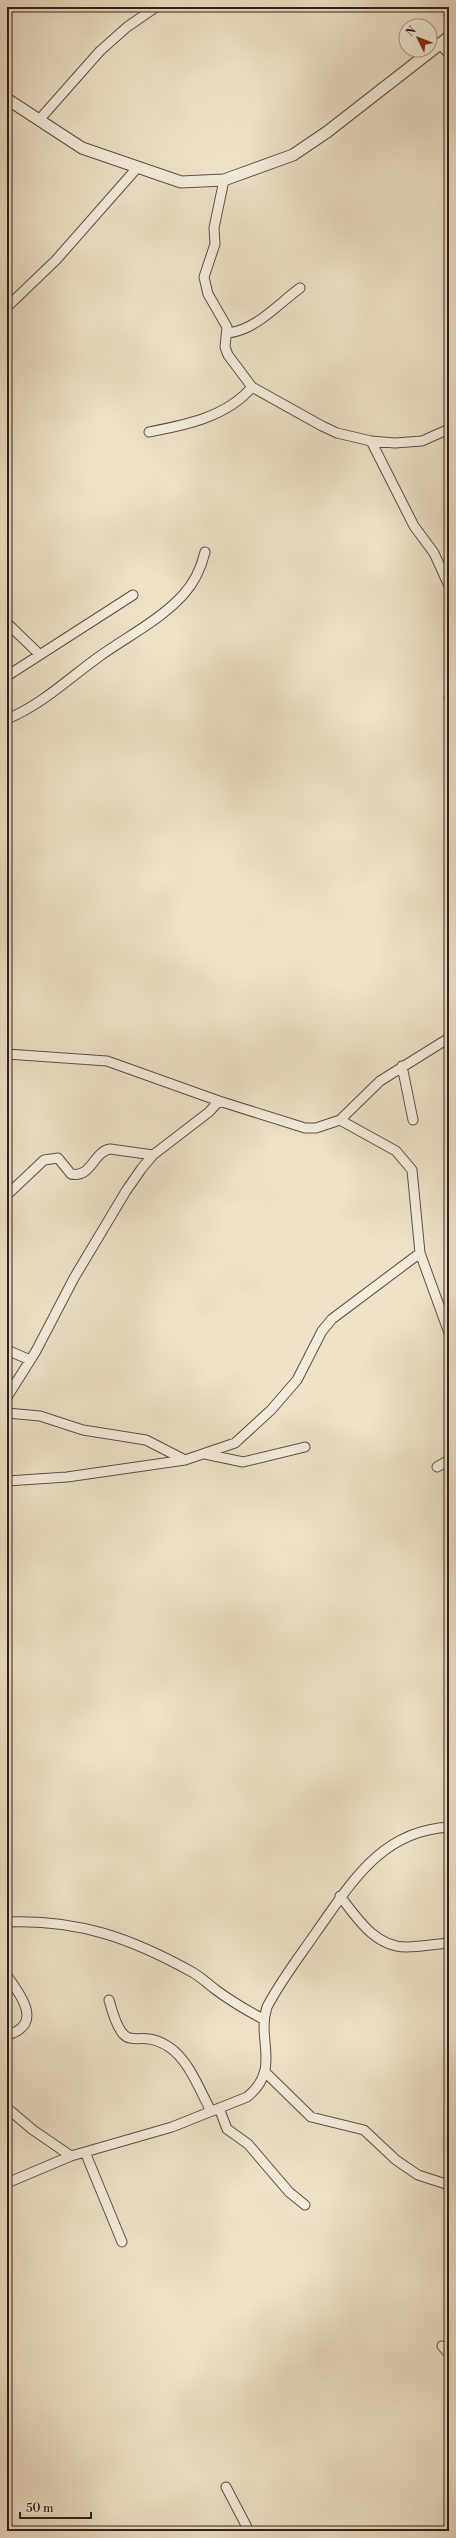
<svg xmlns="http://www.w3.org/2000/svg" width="456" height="2538" viewBox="0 0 456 2538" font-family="'Libre Bodoni',serif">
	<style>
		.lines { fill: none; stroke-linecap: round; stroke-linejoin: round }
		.minor-casing { stroke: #5e4f44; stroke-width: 11 }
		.tertiary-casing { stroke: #5e4f44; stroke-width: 13 }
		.minor { stroke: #f3ecdb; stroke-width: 9 }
		.tertiary { stroke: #f3ecdb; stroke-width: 11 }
	</style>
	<rect width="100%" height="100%" fill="#ede1c7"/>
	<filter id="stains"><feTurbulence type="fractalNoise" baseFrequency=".005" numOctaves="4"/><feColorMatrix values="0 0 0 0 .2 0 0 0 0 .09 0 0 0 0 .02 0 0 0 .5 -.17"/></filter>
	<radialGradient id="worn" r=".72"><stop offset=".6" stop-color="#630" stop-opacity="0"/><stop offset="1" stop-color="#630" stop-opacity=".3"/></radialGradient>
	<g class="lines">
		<defs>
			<path id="minor" d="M440,44L449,54
				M39,120L100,51L127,27L156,7
				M224,180L214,228L215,244L204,277L208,294L227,327L225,347L228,355L252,387L322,426L337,433L371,441L395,443L422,441L449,429
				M7,307L56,260L137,168
				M228,333C256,330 278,304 300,288
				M149,432C185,425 227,417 252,387
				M371,441L414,526L434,553L449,586
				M7,623L39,654
				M7,676L133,595
				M449,698V699
				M7,719C43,704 69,678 100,656C128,636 160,620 183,595C195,582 201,569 205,552
				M7,1054L107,1061L219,1101L305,1128H316L340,1120L380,1081L449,1038
				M402,1066L413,1120
				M340,1120L396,1151L412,1170L420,1253L449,1333
				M7,1195L44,1160L58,1158L71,1174C92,1178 93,1152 110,1149L153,1155
				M7,1350L30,1360
				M7,1397L36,1351L74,1278L126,1191L142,1168L153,1155L209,1112L219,1101
				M7,1413L40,1416L83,1430L146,1440L185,1460
				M205,1454L243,1462L305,1447
				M437,1467L449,1460
				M7,1481L67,1477L185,1460L235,1443L271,1410L297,1380L322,1331L332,1319L420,1253
				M340,1896C357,1918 375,1947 406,1947C420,1947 435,1944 449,1943
				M7,1922C77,1919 131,1938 192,1972C201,1977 208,1984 216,1990C231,2001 246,2010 263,2019
				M7,1976C22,1996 43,2025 7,2035
				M109,2000C126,2063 134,2024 169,2047C189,2060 200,2091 211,2111
				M265,2072L311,2117L364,2130L396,2160L418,2175L449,2185
				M7,2108L33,2130L71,2156
				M219,2108L227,2129L248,2144L289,2192L305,2205
				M85,2152L122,2242
				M7,2183L71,2156L172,2127L247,2097C282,2069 256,2040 267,2007C281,1980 300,1956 317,1931C352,1882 381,1831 449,1827
				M442,2346L449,2354
				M226,2487L249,2531"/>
			<path id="tertiary" d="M7,99L82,148L181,182L224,180L293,155L327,132L449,37"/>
		</defs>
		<use href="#minor" class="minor-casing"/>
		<use href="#tertiary" class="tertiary-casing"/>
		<use href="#minor" class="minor"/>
		<use href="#tertiary" class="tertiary"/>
	</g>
	<rect width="456" height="2538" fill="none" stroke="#ede1c7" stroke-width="24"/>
	<rect x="8" y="8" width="440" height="2522" fill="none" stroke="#2f1e18" stroke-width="2"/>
	<rect x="12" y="12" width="432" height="2514" fill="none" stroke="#2f1e18"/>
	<g transform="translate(418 38) rotate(313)"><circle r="19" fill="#f3ecdb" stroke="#a59a8d"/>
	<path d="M0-3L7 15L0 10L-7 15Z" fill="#8f2418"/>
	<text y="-6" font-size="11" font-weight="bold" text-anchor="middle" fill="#2f1e18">N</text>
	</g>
	<path d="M20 2512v6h71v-6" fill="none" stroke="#2f1e18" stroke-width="2"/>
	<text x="26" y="2512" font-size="12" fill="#2f1e18" stroke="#f3ecdb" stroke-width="3" paint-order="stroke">50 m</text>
	<rect width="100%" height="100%" filter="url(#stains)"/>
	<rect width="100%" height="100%" fill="url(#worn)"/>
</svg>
